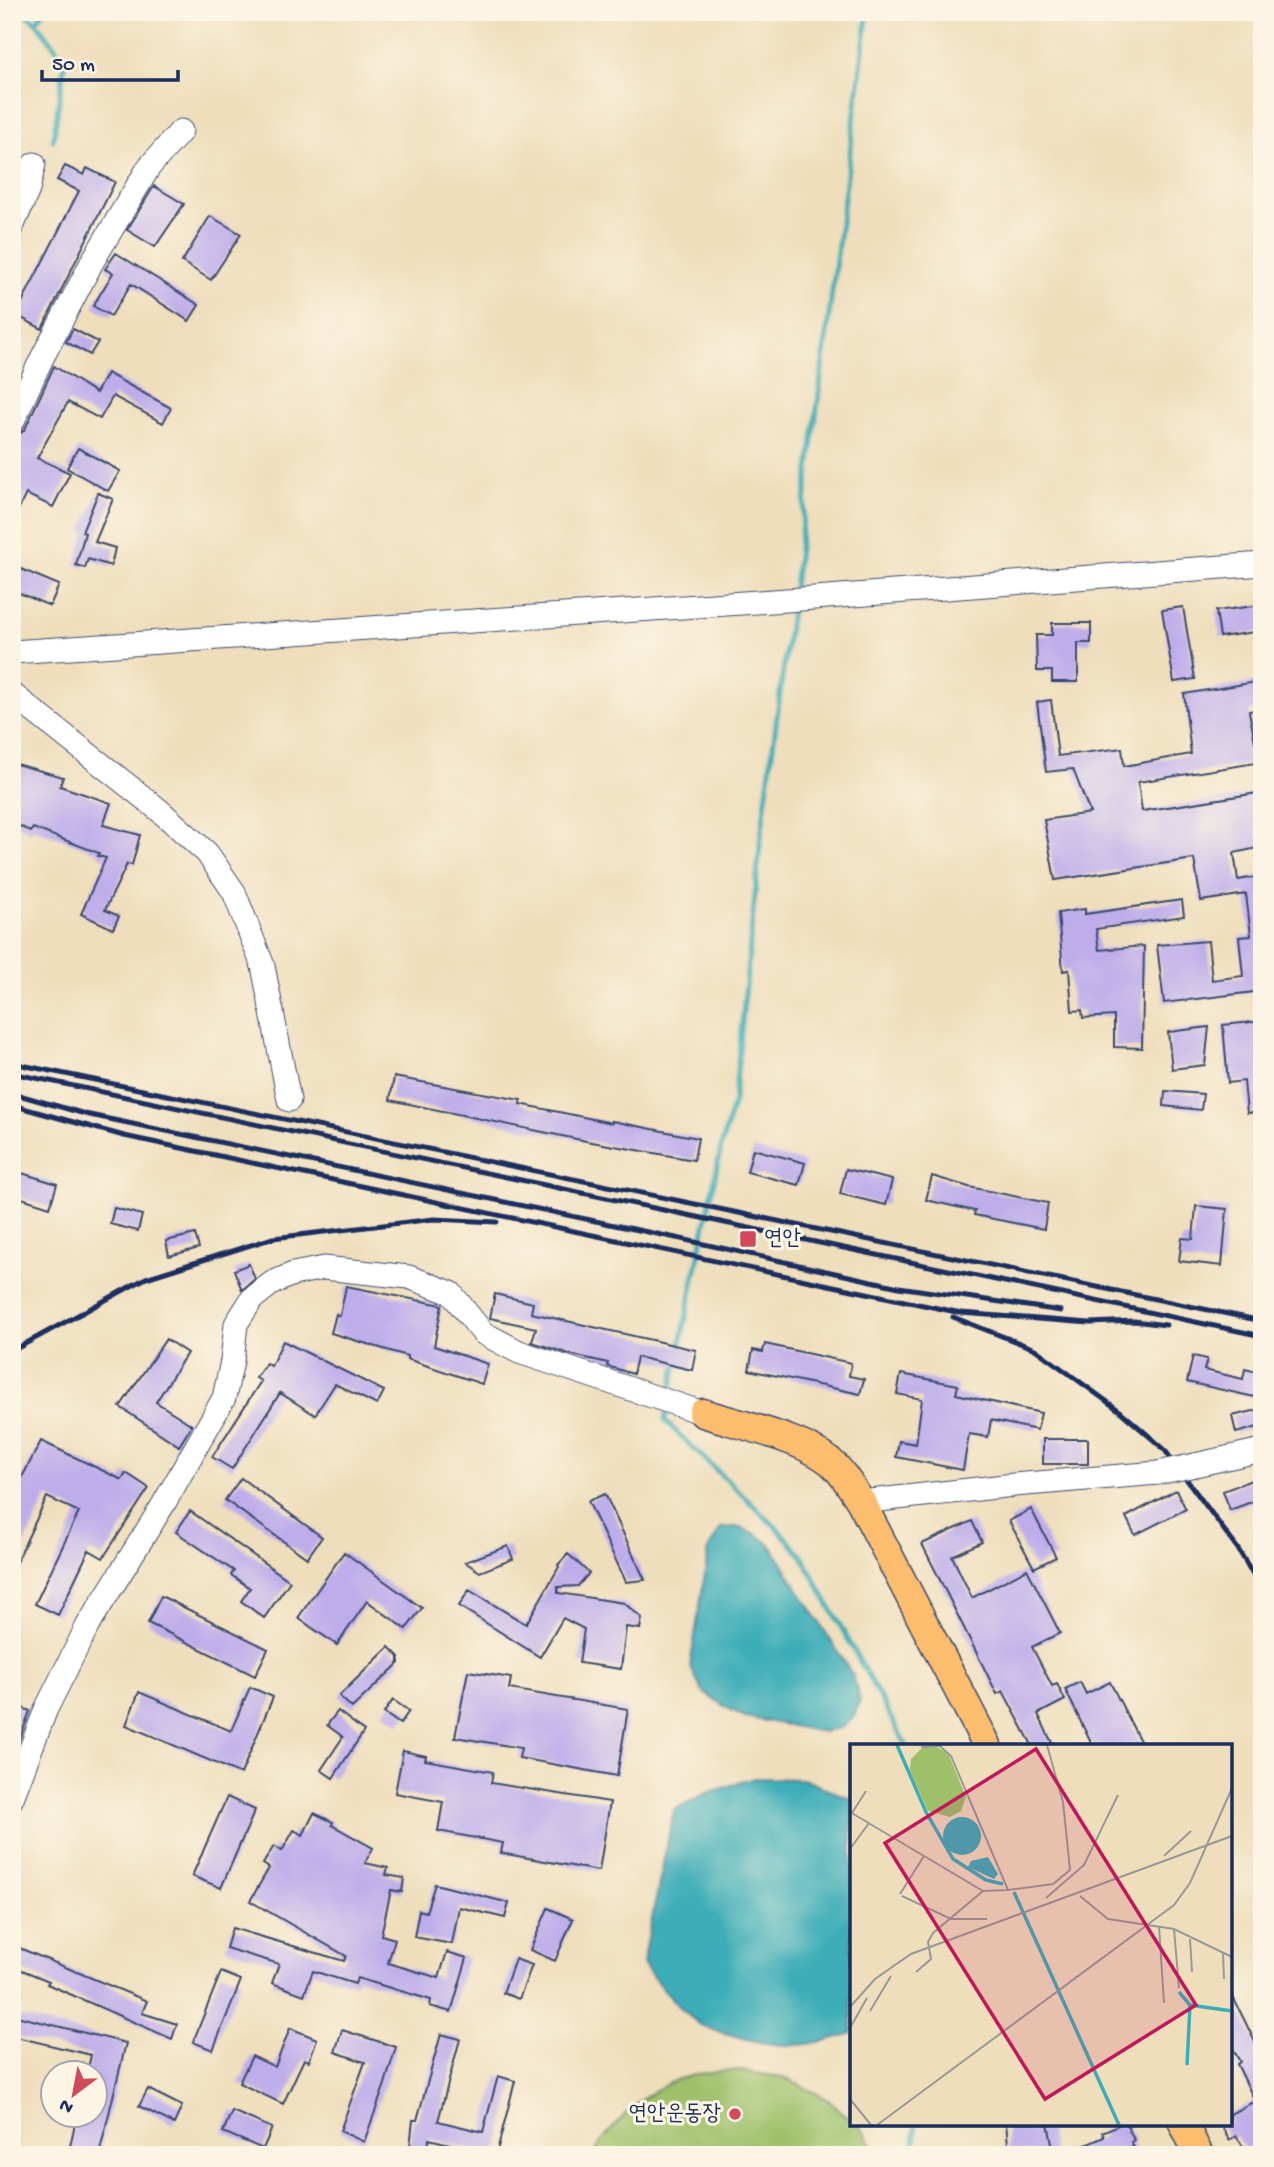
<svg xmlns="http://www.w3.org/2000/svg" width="1274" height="2167" viewBox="0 0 1274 2167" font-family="'Gochi Hand','Poor Story',sans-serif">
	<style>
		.green { fill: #9dc069; stroke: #5c7864; stroke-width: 2 }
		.water { fill: #3cadb7; stroke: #2c6e8a; stroke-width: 2 }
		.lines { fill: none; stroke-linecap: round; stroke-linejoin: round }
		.stream { stroke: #3cadb7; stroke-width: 5 }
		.building { fill: #bdadea }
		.minor-casing { stroke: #3b496c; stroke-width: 25 }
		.major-casing { stroke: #3b496c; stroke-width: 31 }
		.minor { stroke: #fff; stroke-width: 23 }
		.major { stroke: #fcbd6e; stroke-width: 28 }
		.rail { stroke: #1b2f5e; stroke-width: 5 }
		.minor-bridge-casing { stroke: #3b496c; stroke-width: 25; stroke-linecap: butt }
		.minor-bridge { stroke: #fff; stroke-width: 23 }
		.poi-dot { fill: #d1495b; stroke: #fcf5e5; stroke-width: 2.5 }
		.labels { text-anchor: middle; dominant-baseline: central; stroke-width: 6; stroke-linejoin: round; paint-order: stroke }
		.poi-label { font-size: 23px; fill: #1b2f5e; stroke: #fcf5e5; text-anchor: start }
		.inset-river { fill: none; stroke: #3cadb7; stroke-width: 3.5 }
		.inset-road { fill: none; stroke: #9a9896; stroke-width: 2 }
		.view { fill: #c2185b; fill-opacity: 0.15; stroke: #c2185b; stroke-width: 3.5 }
		.inset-edge { fill: none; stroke: #1b2f5e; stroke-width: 3.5 }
	</style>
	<rect width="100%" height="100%" fill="#fcf5e5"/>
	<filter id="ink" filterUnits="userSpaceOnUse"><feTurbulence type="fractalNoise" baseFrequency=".0143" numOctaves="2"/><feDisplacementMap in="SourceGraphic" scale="14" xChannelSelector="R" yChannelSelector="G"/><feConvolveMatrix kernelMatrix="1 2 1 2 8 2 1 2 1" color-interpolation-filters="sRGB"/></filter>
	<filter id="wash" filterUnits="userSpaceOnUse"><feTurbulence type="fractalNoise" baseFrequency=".00686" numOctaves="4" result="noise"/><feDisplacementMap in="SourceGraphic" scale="28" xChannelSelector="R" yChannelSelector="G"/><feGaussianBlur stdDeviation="1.57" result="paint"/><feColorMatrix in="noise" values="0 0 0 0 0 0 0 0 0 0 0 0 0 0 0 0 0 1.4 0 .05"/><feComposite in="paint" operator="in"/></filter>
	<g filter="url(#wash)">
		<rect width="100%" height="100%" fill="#efdebc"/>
		<path class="green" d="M732,2070L783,2077L824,2097L852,2120V2123L859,2125L879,2155H593C617,2118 649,2084 694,2075C706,2072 720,2072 732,2070Z"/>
		<path class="water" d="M736,1527C753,1531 763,1537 774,1550L853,1676L860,1701L854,1716L843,1727L823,1732L745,1717L727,1708L703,1692L690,1666L709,1548L721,1528Z
			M754,1778L803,1779L852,1799V2033C804,2049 778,2049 729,2034C721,2032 710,2030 703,2026C685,2016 655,1981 643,1963L674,1810L707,1793Z"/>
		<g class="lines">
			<path class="stream" d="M22,12L36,22L65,61L53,140
				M36,22L43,12
				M793,595L868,12
				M679,1352L722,1143L734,1101L761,836L792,604
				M670,1396L677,1361
				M668,1406L665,1421L779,1530L802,1556L906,1745
				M913,2155L916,2123"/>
		</g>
		<g id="blocks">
			<path class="building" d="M65,166L84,175L87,168L115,182L42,329L12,313V297L22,302L79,191L57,180Z
				M154,186L184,204L155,247L127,230Z
				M210,216L241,234L211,280L182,262Z
				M116,253L199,305L189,321L131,284L111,316L93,306L113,273L105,269Z
				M73,329L98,342L90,355L66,342Z
				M54,366L96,393L107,373L171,408L163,423L113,396L100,419L68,402L37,458L70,473L53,507L26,494L12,522V437L19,435L25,429Z
				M78,448L120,471L108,491L67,468Z
				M98,493L113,499L95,542L115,548L111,566L88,559L85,568L76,565L85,533L82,532Z
				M16,567L59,585L50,606L12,590V576Z
				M1262,605V631L1220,637L1216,611Z
				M1183,607L1195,679L1174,682L1162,610Z
				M1052,623H1091V643H1078V682H1052V671H1037L1036,635H1052Z
				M1262,681V709L1249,711L1255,742H1260L1262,762L1138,782L1142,811L1258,793L1262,824V847L1234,853L1238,880L1262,876V991L1164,1003L1157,945L1208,941L1212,980L1243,976L1239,937L1251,936L1246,894L1201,901L1194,859L1055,880L1044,820L1090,813L1073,769L1046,772L1037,702L1051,700L1058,756L1122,748L1124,766L1191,754L1184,694Z
				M12,763L63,777L60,786L111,803L103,825L140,835L132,865L127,864L105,910L119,916L113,929L81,914L106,858L98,856L99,853L33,828L31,832L12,822Z
				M1182,900L1184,916L1096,929L1099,950L1144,946L1142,1048L1114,1047V1016L1083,1018L1082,1010L1072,1011L1069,970L1063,971L1058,913L1085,909V914Z
				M1262,1021V1112L1247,1113L1244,1081L1228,1083L1223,1025Z
				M1209,1027L1205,1065L1172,1069L1168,1032Z
				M394,1077L521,1100L520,1104L612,1123V1121L698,1138L694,1160L586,1141L390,1100Z
				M1165,1091L1203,1094L1201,1110L1164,1106Z
				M753,1149L805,1163L799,1185L747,1172Z
				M846,1169L892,1180L886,1205L840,1194Z
				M12,1170L57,1184L50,1207L12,1195Z
				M932,1176L969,1187L1048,1203L1044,1229L974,1215L975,1211L926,1200Z
				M1196,1206L1227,1209L1222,1266L1179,1261L1182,1238L1193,1239Z
				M114,1208L142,1215L138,1231L110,1224Z
				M195,1234L199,1248L169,1256L166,1241Z
				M249,1264L255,1279L242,1290L234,1270Z
				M346,1286L442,1305L434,1346L488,1364L482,1384L407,1359V1356L331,1333L336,1314L340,1316Z
				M495,1294L533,1303L531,1313L696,1350L692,1370L637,1357L633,1374L607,1366L608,1363L569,1354L532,1342L536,1328L490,1318Z
				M166,1339L187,1353L156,1402L192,1425L179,1446L120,1407Z
				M283,1341L384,1391L377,1405L335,1384L315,1415L280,1393L232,1469L212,1457L261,1381L256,1378L266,1363L271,1366Z
				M765,1344L851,1363L849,1376L864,1379L860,1394L749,1370L753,1350L763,1352Z
				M1193,1356L1207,1359L1204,1370L1243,1379L1245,1369L1262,1373L1259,1398L1187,1382Z
				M901,1374L958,1385L956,1394L1041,1413L1037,1430L991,1420L988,1437L969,1434L963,1470L896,1457L899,1441L916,1444L922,1399L897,1394Z
				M1262,1409V1426L1236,1433L1232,1416Z
				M1043,1439H1088V1464H1043Z
				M41,1441L122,1480L126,1473L149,1488L103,1558L89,1550L58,1615L35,1604L79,1512L47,1497L12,1571V1504L21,1485L19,1483Z
				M1262,1476V1498L1230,1510L1223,1491Z
				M241,1478L322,1537L307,1558L225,1500Z
				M1176,1490L1186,1509L1135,1535L1126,1517Z
				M605,1494L645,1580L626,1582L588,1501Z
				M1031,1509L1056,1557L1034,1568L1009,1521Z
				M190,1511L290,1581L264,1618L241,1601L250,1588L231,1575L234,1571L176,1532Z
				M972,1521L982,1542L952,1556L972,1598L1027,1569L1060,1633L1032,1647L1052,1686L1057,1684L1065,1700L1038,1714L1053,1745H1032L1003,1691L997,1694L922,1544Z
				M508,1546L513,1559L480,1572L465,1562Z
				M344,1552L422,1608L406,1629L367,1601L337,1645L298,1618Z
				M568,1554L589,1573L578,1586L558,1587V1593L624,1603L642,1618L640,1629L626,1627L621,1669L579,1663L584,1629L563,1618L540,1657L459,1606L469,1590L526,1624L559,1567L558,1565Z
				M161,1596L268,1649L255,1676L148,1623Z
				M389,1647L399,1657V1663L352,1708L339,1696Z
				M468,1671L511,1678L509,1689L628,1709L617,1776L519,1758L521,1748L455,1737Z
				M1080,1682L1086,1694L1110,1682L1142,1745H1092L1065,1689Z
				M250,1687L273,1697L241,1774L126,1725L139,1692L231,1731Z
				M393,1700L409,1711L400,1724L384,1713Z
				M12,1703L30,1711L19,1740L12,1737Z
				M338,1711L364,1731L333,1778L321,1770L343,1737L327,1725Z
				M403,1751L426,1756L425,1760L493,1772L491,1783L610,1802L599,1871L501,1853L503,1843L438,1831L443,1802L395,1793Z
				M227,1797L255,1810L221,1888L192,1876Z
				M314,1813L333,1822L332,1825L373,1848L365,1863L388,1868L386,1875L404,1878L402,1892L391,1890L381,1935L395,1939L388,1963L439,1978L447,1952L467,1958L451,2012L430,2006L431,2000L357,1978L355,1984L313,1971L304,1995L272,1983L279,1964L226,1948L232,1928L344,1961L346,1956L250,1901L269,1868L263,1864L274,1846L282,1851L294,1830L303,1835Z
				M435,1884L509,1903L505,1918L459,1907L452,1944L414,1937L419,1910L426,1912Z
				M548,1908L573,1919L555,1961L530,1950Z
				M12,1945L147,2001L142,2013L177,2024L172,2039L47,1984L49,1981L12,1966Z
				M515,1959L532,1965L519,1999L503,1993Z
				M221,1972L241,1980L213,2050L193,2042Z
				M1230,1991L1262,2056V2155H1249L1236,2136L1229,2140L1220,2123H1230V2114L1255,2101L1237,2064L1240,2062L1230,2043Z
				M12,2015L126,2043L99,2155H68L77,2115H94V2073H87L91,2055L12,2036Z
				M290,2028L317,2039L309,2061L304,2059L283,2104L239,2083L252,2056L275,2067Z
				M342,2030L396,2047L385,2084L364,2142L340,2131L365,2062L335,2052Z
				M441,2034L460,2039L438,2121L483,2132L498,2076L515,2081L496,2155L429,2139L428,2155H409L413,2120H417Z
				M148,2089L182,2106L174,2124L139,2106Z
				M232,2111L272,2128L263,2149L223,2132Z
				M1006,2123H1048L1054,2155H1009Z
				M1123,2123H1126L1134,2140L1131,2142L1138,2155H1063L1104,2137L1102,2132Z"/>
		</g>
	</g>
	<g filter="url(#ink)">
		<use href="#blocks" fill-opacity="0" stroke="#3b496c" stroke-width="2"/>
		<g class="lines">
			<defs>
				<path id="minor" d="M12,227L28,190L34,164
					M12,423L41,360L92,262L149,167L181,131
					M12,652L801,599L1262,564
					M12,694L159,810L207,853L234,892L263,966L289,1100
					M1195,1465L1262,1450
					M861,1502L1014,1485L1158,1473
					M12,1798L46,1709L88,1625L163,1505L224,1398L232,1361L236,1324L252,1299L272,1283L293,1274L324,1268L409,1277L451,1293L483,1333L519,1352L703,1413"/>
				<path id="major" d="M703,1413C740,1425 808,1439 835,1466C845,1476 853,1490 861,1502L987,1745
					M1183,2123L1199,2155"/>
			</defs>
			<use href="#minor" class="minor-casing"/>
			<use href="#major" class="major-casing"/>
			<use href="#minor" class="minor"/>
			<use href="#major" class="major"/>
			<path class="rail" d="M12,1063L1262,1321
				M12,1073L1262,1336
				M12,1093L85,1114L681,1239L899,1287L1061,1311
				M12,1105L124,1136L210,1154L961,1313L1090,1323L1134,1321L1166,1325
				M953,1317L1035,1349L1120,1411L1164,1449L1238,1549L1262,1590
				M12,1351L146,1278L273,1238L434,1219L497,1222"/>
			<defs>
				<path id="minor-bridge" d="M1158,1473L1195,1465"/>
			</defs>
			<use href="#minor-bridge" class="minor-bridge-casing"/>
			<use href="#minor-bridge" class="minor-bridge"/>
		</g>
	</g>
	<g class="poi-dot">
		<rect x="739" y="1230" width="18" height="18" rx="3.5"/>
		<circle cx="735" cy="2114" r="7"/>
	</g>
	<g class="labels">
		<g class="poi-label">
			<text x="764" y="1239">연안</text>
			<text x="721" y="2114" text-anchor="end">연안운동장</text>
		</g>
	</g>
	<g transform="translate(850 1744)">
		<rect width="382" height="382" fill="#efdebc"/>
		<path d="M73,3H86L98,9L116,53L111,67L100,73L78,67L60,26L61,15Z" fill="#9dc069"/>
		<path d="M93 92a19 19 0 1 1 38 0a19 19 0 1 1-38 0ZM138,113L148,130L144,135L118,123L121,117Z" fill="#3cadb7"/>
		<path class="inset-river" d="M47,1L76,68L103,115L136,136L153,140M164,148L269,381M329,248L340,261L382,267M337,321L340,261"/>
		<path class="inset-road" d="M71,3L90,2L101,12L158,146L203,140L220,126L213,58L197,1M0,68L133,147L158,146M2,69L16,47M0,105L19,79M314,112L341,87M50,150L74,112M52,152L101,175H137M230,152L258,175L324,185L382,213M196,154L234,121L268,51M309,182L314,259M324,185L329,244M340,195L342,228M373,209L374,235M66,228L81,215L78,198L83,189L133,147M0,263L25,235L61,210L382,92M20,267L41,232M0,284L17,254M0,355L21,381M27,381L324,161L340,139L382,44"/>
		<path class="view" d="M186,5L346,261L195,355L35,99Z"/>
		<rect width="382" height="382" class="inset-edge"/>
	</g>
	<rect width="1274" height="2167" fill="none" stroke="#fcf5e5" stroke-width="42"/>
	<g transform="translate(74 2094) rotate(212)"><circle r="33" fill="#fcf5e5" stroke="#a2a6af" stroke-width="2"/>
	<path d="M0-5L12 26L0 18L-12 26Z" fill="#d1495b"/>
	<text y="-10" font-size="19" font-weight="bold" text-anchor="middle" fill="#1b2f5e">N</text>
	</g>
	<path d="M42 70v10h136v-10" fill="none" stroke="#1b2f5e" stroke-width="3.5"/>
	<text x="52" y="70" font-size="21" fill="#1b2f5e" stroke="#fcf5e5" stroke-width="5" paint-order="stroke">50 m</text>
</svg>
